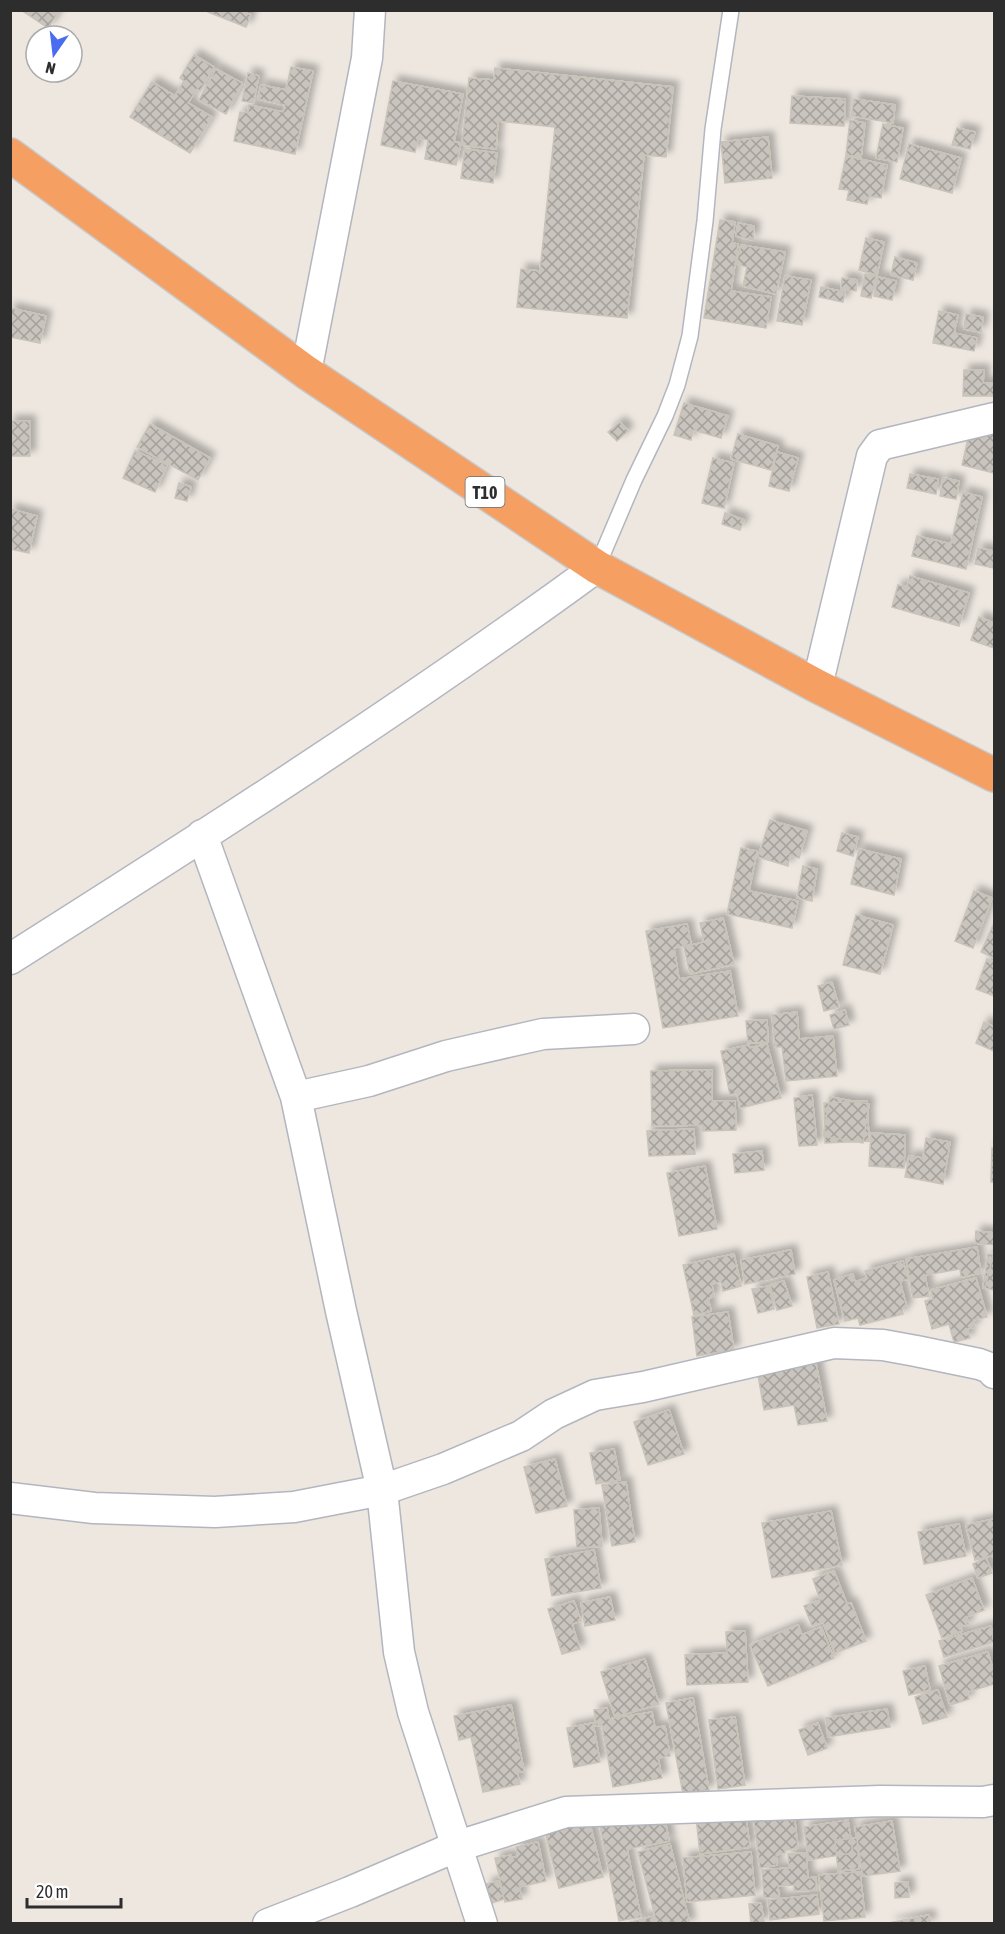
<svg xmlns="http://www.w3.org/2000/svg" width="1005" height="1934" viewBox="0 0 1005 1934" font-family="'Asap Condensed',sans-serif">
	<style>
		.building { fill: url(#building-cross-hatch); stroke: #c9c3b9; stroke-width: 1.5; filter: url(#shadow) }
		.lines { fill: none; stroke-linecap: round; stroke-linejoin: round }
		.lane-casing { stroke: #b3b6bf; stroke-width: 18 }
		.street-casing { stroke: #b3b6bf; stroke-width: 33 }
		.highway-casing { stroke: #c8c8c8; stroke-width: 36 }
		.lane { stroke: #fff; stroke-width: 15 }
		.street { stroke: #fff; stroke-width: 30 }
		.highway { stroke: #f69f63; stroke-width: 33 }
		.labels { text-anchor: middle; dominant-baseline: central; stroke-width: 4.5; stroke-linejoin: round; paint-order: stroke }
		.shield { fill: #fff; stroke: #6c6c6c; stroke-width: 1.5 }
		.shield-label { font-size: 18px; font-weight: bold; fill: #2d2d2d }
	</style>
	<defs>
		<pattern id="building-cross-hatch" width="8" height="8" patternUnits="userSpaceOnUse" patternTransform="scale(1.5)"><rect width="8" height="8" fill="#c9c5be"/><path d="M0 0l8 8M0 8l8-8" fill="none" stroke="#a4a09b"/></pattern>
		<filter id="shadow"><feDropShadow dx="5.5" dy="-5.5" stdDeviation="3" flood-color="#0004"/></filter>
	</defs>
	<rect width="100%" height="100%" fill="#ede7e0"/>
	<path class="building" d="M21,10H60L48,28Z
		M209,10H239L251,15L246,27L208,12Z
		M194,55L214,67L200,91L197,89L188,103L212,117L190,153L130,117L152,82L175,96L184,81L180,78Z
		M291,67L313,71L295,154L234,141L240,112L248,113L249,105L283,112L285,105L258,99L261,85L286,90Z
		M495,68L673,87L666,157L644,155L627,318L517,307L521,269L540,271L555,127L498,121L496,149L462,145L469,78L494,80Z
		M216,69L242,83L226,114L199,100Z
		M248,73L259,76L253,103L242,101Z
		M393,81L463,94L454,142L461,143L456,165L425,159L428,140L418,138L415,152L381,145Z
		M792,96L845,99L844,126L790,123Z
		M854,99L895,105L893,123L851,116Z
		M850,120L865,123L861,157L846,155Z
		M883,124L903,128L897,162L876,158Z
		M957,128L975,132L970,149L952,145Z
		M768,137L772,178L725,183L721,142Z
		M909,144L961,158L952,193L900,179Z
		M465,149L497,153L493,183L461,178Z
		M846,156L887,165L881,198L869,196L867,204L847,200L849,190L839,189Z
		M720,220L735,222L732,243L738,244L731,291L771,297L766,328L704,318Z
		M738,223L754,226L753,240L736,236Z
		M866,238L884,242L877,275L859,270Z
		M741,245L785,252L776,294L743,286L747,267L736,264Z
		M895,257L917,263L913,280L891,275Z
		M865,274L876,276L871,298L861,296Z
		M785,276L811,280L802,325L777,321Z
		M878,277L896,281L892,300L874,296Z
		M842,278L857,280L856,291L841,289Z
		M821,287L845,292L843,302L819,297Z
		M10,308L46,316L40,343L10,337Z
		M939,311L958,315L954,333L977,338L974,351L933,343Z
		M966,314L983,317L981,332L964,329Z
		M964,370H984L983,383H994V396H963Z
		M684,403L728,416L721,438L693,430L691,440L674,435Z
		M10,421H30V456H10Z
		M620,422L628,431L617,441L608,432Z
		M150,424L210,458L198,480L137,447Z
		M971,426L994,432V473L962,465Z
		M738,434L778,446L771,470L731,459Z
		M135,451L167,465L155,492L123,478Z
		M777,452L798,458L789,491L769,486Z
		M713,458L734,463L724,508L702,503Z
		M910,474L938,479L936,494L907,488Z
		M943,478L959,481L956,499L940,496Z
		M179,483L191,487L187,501L175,498Z
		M963,492L982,497L966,569L912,556L917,536L951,544Z
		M10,509L37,516L29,553L10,549Z
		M725,513L744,520L740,530L722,524Z
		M978,548L994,551V568L975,564Z
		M910,576L969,593L959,626L892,607L898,585L907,587Z
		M979,617L994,623V648L971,640Z
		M770,820L807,831L799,858L790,855L788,866L758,857Z
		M842,833L858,837L853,856L837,851Z
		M741,848L757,851L749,891L798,901L792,928L727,914Z
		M859,849L901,859L894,895L851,884Z
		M803,866L817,869L812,901L797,898Z
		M974,891L992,898L973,948L955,941Z
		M856,915L893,925L880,974L843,965Z
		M723,918L734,964L690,974L684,947L704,942L700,923Z
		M994,923V958L981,952Z
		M687,924L691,944L674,948L679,979L730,971L738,1016L663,1028L646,931Z
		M987,959L994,962V996L976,989Z
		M832,982L839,1007L824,1011L818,986Z
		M845,1010L849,1025L834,1029L830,1015Z
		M797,1012L799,1039L833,1036L837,1076L786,1081L782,1047H775L772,1015Z
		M767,1020L768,1042L748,1043L746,1021Z
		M984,1022L994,1027V1051L976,1043Z
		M767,1044L781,1098L740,1108L737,1093L730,1095L721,1051L749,1045L750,1048Z
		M712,1070V1101H735L736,1130L702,1131V1125L652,1126L651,1071Z
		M812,1095L817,1145L799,1146L794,1098Z
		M830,1097L869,1104L863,1143L823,1136Z
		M867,1101L869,1141L825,1143L824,1103Z
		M694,1129L695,1154L649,1156L647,1131Z
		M871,1133L905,1135L904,1168L869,1166Z
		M926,1138L950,1142L943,1184L905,1177L909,1156L923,1158Z
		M992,1148H994V1182H991Z
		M762,1151L764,1170L735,1173L733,1154Z
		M705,1166L717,1229L679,1236L667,1173Z
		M976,1231L994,1233V1245L975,1243Z
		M977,1247L981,1273L961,1277L960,1269L925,1275L929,1296L913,1298L906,1259Z
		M791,1250L795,1274L745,1284L741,1260Z
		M994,1251V1290L985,1288Z
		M734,1254L741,1286L723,1291L721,1282L712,1284L714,1297L708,1298L711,1311L694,1315L683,1265Z
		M988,1254L994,1255V1290L983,1288Z
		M903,1261L908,1279L900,1281L907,1308L902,1309L903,1314L860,1325L858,1318L845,1321L834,1280L853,1274L855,1282L867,1278L865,1271Z
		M828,1272L839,1324L817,1328L807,1277Z
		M976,1278L987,1317L973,1320L975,1327L967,1329L970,1338L954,1342L949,1324L932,1329L925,1301L933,1299L931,1290Z
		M784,1281L792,1306L777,1310L770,1285Z
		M769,1286L774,1309L758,1313L752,1289Z
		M728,1312L734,1350L697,1356L692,1317Z
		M815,1358L827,1421L798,1425L794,1405L764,1410L757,1369Z
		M669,1410L684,1454L648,1465L634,1422Z
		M614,1449L620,1480L596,1484L590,1453Z
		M555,1459L567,1506L536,1513L524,1467Z
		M626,1482L635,1542L612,1546L602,1485Z
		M599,1508L602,1546L577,1548L574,1510Z
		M831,1511L842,1565L772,1578L762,1523Z
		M994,1519V1555L975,1560L966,1525Z
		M959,1524L966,1556L924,1564L918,1532Z
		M594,1550L601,1588L552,1596L545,1559Z
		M986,1558L992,1573L978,1578L973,1564Z
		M834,1571L847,1604L851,1603L866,1641L835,1653L823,1622L812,1626L804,1606L820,1600L813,1579Z
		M972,1578L984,1610L966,1617L969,1624L960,1627L962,1631L942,1638L926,1595Z
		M610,1597L615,1620L585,1626L581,1603Z
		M574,1601L581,1621L572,1624L580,1649L562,1654L548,1609Z
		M798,1625L802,1635L821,1627L834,1658L768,1686L750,1645Z
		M991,1626L994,1642L944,1657L939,1641Z
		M745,1631L748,1682L687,1685L685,1655L727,1653L726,1632Z
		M988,1652L994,1673V1684L967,1692L969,1699L950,1705L939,1666Z
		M645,1659L659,1704L615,1717L601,1672Z
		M925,1666L930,1690L909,1695L903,1671Z
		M938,1690L947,1717L923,1724L915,1697Z
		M693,1698L709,1790L683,1794L666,1703Z
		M511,1705L524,1771L517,1772L520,1784L483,1792L471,1737L459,1740L454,1716Z
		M607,1708L609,1719L652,1712L655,1728L665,1726L670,1756L658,1758L662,1778L613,1787L602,1725L596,1726L594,1710Z
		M887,1709L890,1727L828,1737L826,1718Z
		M735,1717L745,1785L718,1789L709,1720Z
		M593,1723L600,1762L574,1767L567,1728Z
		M818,1723L827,1748L808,1755L799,1730Z
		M745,1811L750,1847L700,1854L696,1817Z
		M794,1813L798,1848L785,1850V1853L776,1855L777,1865L760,1868L753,1814Z
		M664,1814L669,1841L627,1849L641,1917L619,1921L600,1826Z
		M588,1816L603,1877L559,1888L544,1827Z
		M848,1820L853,1853L809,1860L804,1827Z
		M892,1821L900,1871L863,1876L855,1827Z
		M857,1838L859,1869L838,1871L835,1840Z
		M538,1842L546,1881L519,1887L522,1899L505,1902L495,1858L511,1855L512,1858L518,1856L516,1847Z
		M670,1844L690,1924H623L655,1916L638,1852Z
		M751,1852L755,1895L687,1902L683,1858Z
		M806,1853L808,1878L816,1877V1890L794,1891V1885L778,1886L779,1897L764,1898L762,1870L789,1868L788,1854Z
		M860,1872L865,1917L824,1921L819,1875Z
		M499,1881L504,1899L492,1903L486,1884Z
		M908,1882L909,1897L895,1898V1883Z
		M817,1895L819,1914L770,1920L768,1900Z
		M761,1903L764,1922L751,1924L749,1904Z
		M929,1915L931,1924L889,1923Z"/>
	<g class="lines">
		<defs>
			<path id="lane" d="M597,567L634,480L665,416L677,385L690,336L705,221L713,129L731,10"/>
			<path id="street" d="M306,372L367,58L370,10
				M817,686L872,456L880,445L994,418
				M202,835L296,1097L341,1311L382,1490L399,1652L413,1712L482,1924
				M10,959C209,833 407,706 597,567
				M296,1097L369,1081L446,1056L543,1034L634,1029
				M10,1498L94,1508L215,1512L294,1507L382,1490L443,1469L521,1436L554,1414L595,1395L643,1387L834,1343L883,1345L916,1351L979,1364L990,1368L994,1373
				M268,1924L350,1892L455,1847L566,1812L880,1801L983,1802L994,1800"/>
			<path id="highway" d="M10,155L306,372L597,567L817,686L994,775"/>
		</defs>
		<use href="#lane" class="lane-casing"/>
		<use href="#street" class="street-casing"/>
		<use href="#highway" class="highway-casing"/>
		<use href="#lane" class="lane"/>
		<use href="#street" class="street"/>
		<use href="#highway" class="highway"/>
	</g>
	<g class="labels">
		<rect class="shield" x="465.5" y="477" width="39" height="30" rx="4.5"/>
		<g class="shield-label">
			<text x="485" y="492">T10</text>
		</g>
	</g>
	<rect width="1005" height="1934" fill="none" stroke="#2d2d2d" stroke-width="24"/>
	<g transform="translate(54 54) rotate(194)"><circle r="28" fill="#ffffff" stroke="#ababab" stroke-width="1.5"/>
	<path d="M0-4.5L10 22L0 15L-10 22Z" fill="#4a6df0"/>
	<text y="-9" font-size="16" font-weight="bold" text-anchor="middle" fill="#2d2d2d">N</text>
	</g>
	<path d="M27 1898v9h94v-9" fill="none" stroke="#2d2d2d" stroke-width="3"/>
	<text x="36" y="1898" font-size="18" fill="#2d2d2d" stroke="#ffffff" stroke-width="4.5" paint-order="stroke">20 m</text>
</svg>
